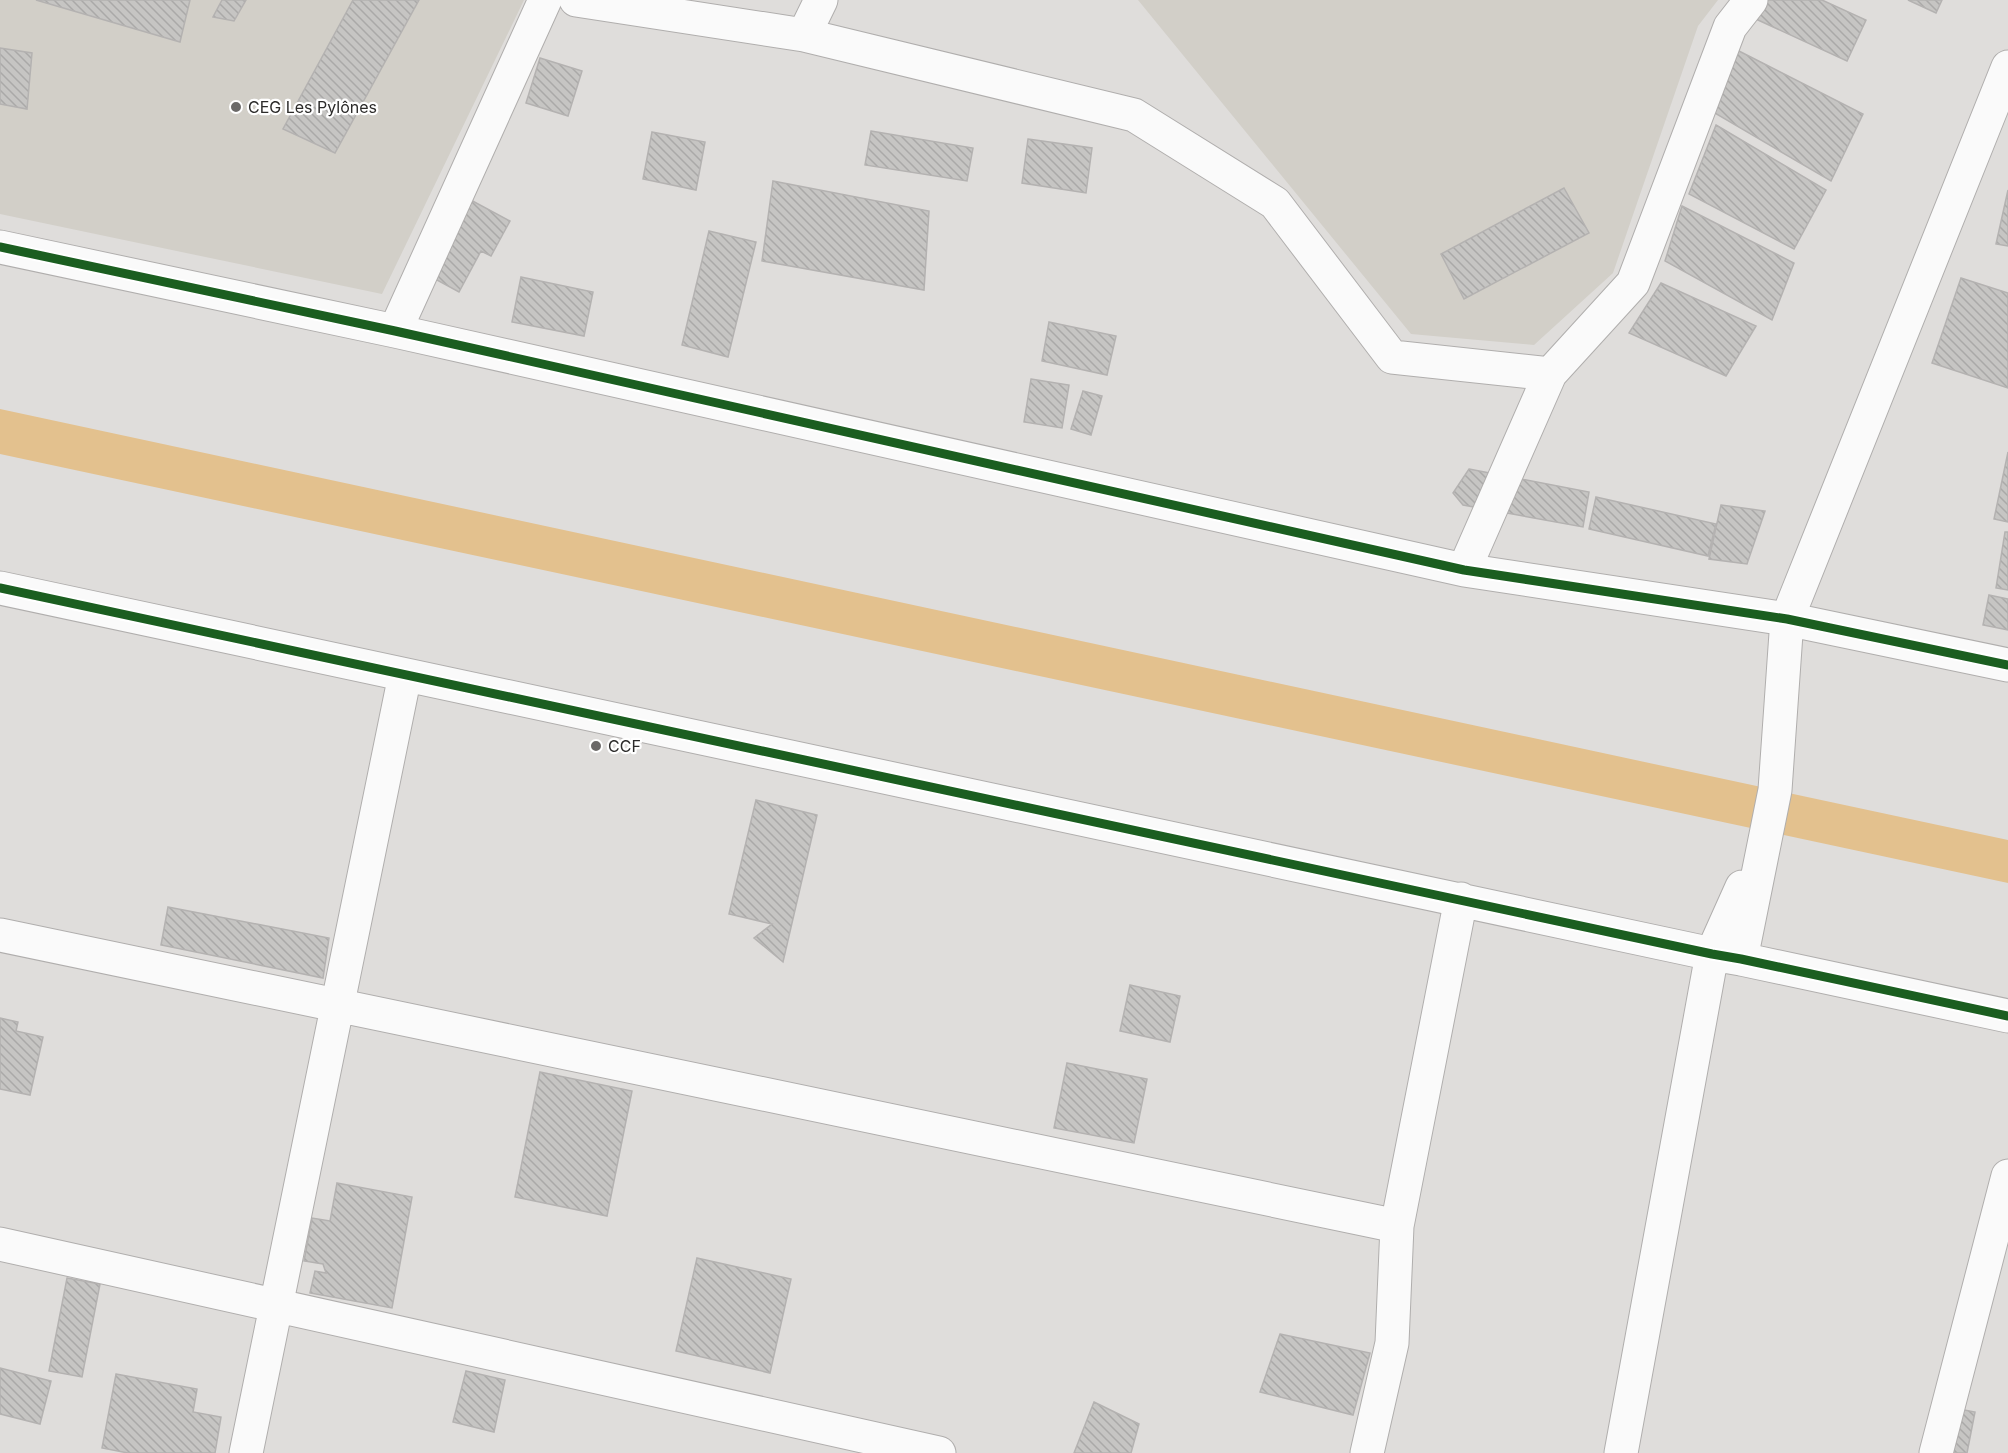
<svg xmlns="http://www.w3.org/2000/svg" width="2008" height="1453" viewBox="0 0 2008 1453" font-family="Inter,sans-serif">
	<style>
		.built { fill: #d2cfc8 }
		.water { fill: #e3c18e }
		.building { fill: url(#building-back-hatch); stroke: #b4b2b1; stroke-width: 1.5 }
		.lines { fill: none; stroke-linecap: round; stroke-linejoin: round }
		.minor-casing { stroke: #b0aead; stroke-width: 35 }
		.minor { stroke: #fafafa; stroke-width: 33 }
		.cycleway-casing { stroke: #fff; stroke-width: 13 }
		.cycleway { stroke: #1b5e20; stroke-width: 9 }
		.poi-dot { fill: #6b6968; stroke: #fff; stroke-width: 2 }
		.labels { text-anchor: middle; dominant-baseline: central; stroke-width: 4.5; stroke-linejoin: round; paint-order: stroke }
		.poi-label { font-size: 16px; fill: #2c2b2a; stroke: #fff; text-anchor: start }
	</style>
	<defs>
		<pattern id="building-back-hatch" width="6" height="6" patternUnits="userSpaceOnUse" patternTransform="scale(1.5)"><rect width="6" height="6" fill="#c6c5c3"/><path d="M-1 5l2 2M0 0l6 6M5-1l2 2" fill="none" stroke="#aaa9a8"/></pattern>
	</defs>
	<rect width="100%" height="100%" fill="#dfdddb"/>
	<path class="built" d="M0,0H524L382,294L0,214Z
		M1138,0H1718L1698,26L1613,273L1534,345L1411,334Z"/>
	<path class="water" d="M0,409L2008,840V883L0,454Z"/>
	<path class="building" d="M36,0H190L180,42Z
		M222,0H246L234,21L213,17Z
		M353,0H419L335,153L283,129Z
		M1751,0H1822L1866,20L1847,61L1745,14Z
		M1908,0H1942L1936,13Z
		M0,48L32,53L27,109L0,104Z
		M1735,49L1863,114L1831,181L1713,112Z
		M540,58L582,71L568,116L526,103Z
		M1716,125L1826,190L1794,249L1689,194Z
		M871,131L973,148L967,181L865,165Z
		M652,132L705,142L696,190L643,179Z
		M1028,139L1092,148L1086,193L1022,183Z
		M773,181L929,211L924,290L762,261Z
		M1564,188L1589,233L1464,299L1441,254Z
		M2008,190V246L1996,244Z
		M454,191L510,221L491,256L481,251L459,292L413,267Z
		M1682,206L1794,263L1772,320L1665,261Z
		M709,231L756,242L728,357L682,345Z
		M521,277L593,292L584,336L512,322Z
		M1961,278L2008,293V388L1932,363Z
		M1661,283L1756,326L1726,376L1629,333Z
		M1049,322L1116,336L1107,375L1042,361Z
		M1031,379L1069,385L1062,428L1024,422Z
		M1083,391L1102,396L1091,435L1071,429Z
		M2008,452V522L1994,519Z
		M1469,469L1589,492L1583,527L1463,505L1453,493Z
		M1596,497L1716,524L1708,556L1589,529Z
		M1721,505L1765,511L1747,564L1709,559Z
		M2005,532H2008V590L1996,588Z
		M1989,595L2008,599V630L1983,625Z
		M756,800L817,815L783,962L754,938L772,924L729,914Z
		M168,907L329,938L323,978L161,945Z
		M1130,985L1180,996L1170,1042L1120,1031Z
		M0,1018L18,1022L16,1031L43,1037L30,1095L0,1089Z
		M1067,1063L1147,1079L1134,1143L1054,1128Z
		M540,1072L632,1091L607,1216L515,1197Z
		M337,1183L412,1197L392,1308L310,1293L315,1271L326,1273L323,1264L304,1261L312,1218L330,1221Z
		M697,1258L791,1279L770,1373L676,1351Z
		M67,1278L100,1284L82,1377L49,1371Z
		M1280,1334L1370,1353L1353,1415L1260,1392Z
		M0,1368L51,1381L40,1424L0,1414Z
		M466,1371L505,1380L494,1432L453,1422Z
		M116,1374L197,1389L193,1412L221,1417L215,1453H128L102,1448Z
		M1094,1402L1139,1424L1131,1453H1074Z
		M1954,1408L1975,1412L1967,1453H1946Z"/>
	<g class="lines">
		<defs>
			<path id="minor" d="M576,0L804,35L1134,115L1275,203L1392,357L1550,374
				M804,35L821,0
				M0,247L395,331L1464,570L1787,619L2008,665
				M395,331L545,0
				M1464,570L1550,374L1633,283L1730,27L1751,0
				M0,588L1712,954L1741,959L2008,1016
				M0,935L1397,1226
				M1741,959L1775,790L1787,619L2008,67
				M0,1244L939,1453
				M246,1453L405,675
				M1367,1453L1392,1343L1397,1226L1461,899
				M1621,1453L1712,954L1742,887
				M1936,1453L2008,1176"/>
		</defs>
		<use href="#minor" class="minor-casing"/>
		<use href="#minor" class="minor"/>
		<defs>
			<path id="cycleway" d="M0,247L395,331L1464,570L1787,619L2008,665
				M0,588L1712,954L1741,959L2008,1016"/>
		</defs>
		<use href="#cycleway" class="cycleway-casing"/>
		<use href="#cycleway" class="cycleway"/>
	</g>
	<g class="poi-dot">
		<circle cx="236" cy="107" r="6"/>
		<circle cx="596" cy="746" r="6"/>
	</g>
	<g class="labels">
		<g class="poi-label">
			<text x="248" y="107">CEG Les Pylônes</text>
			<text x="608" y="746">CCF</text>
		</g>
	</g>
</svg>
